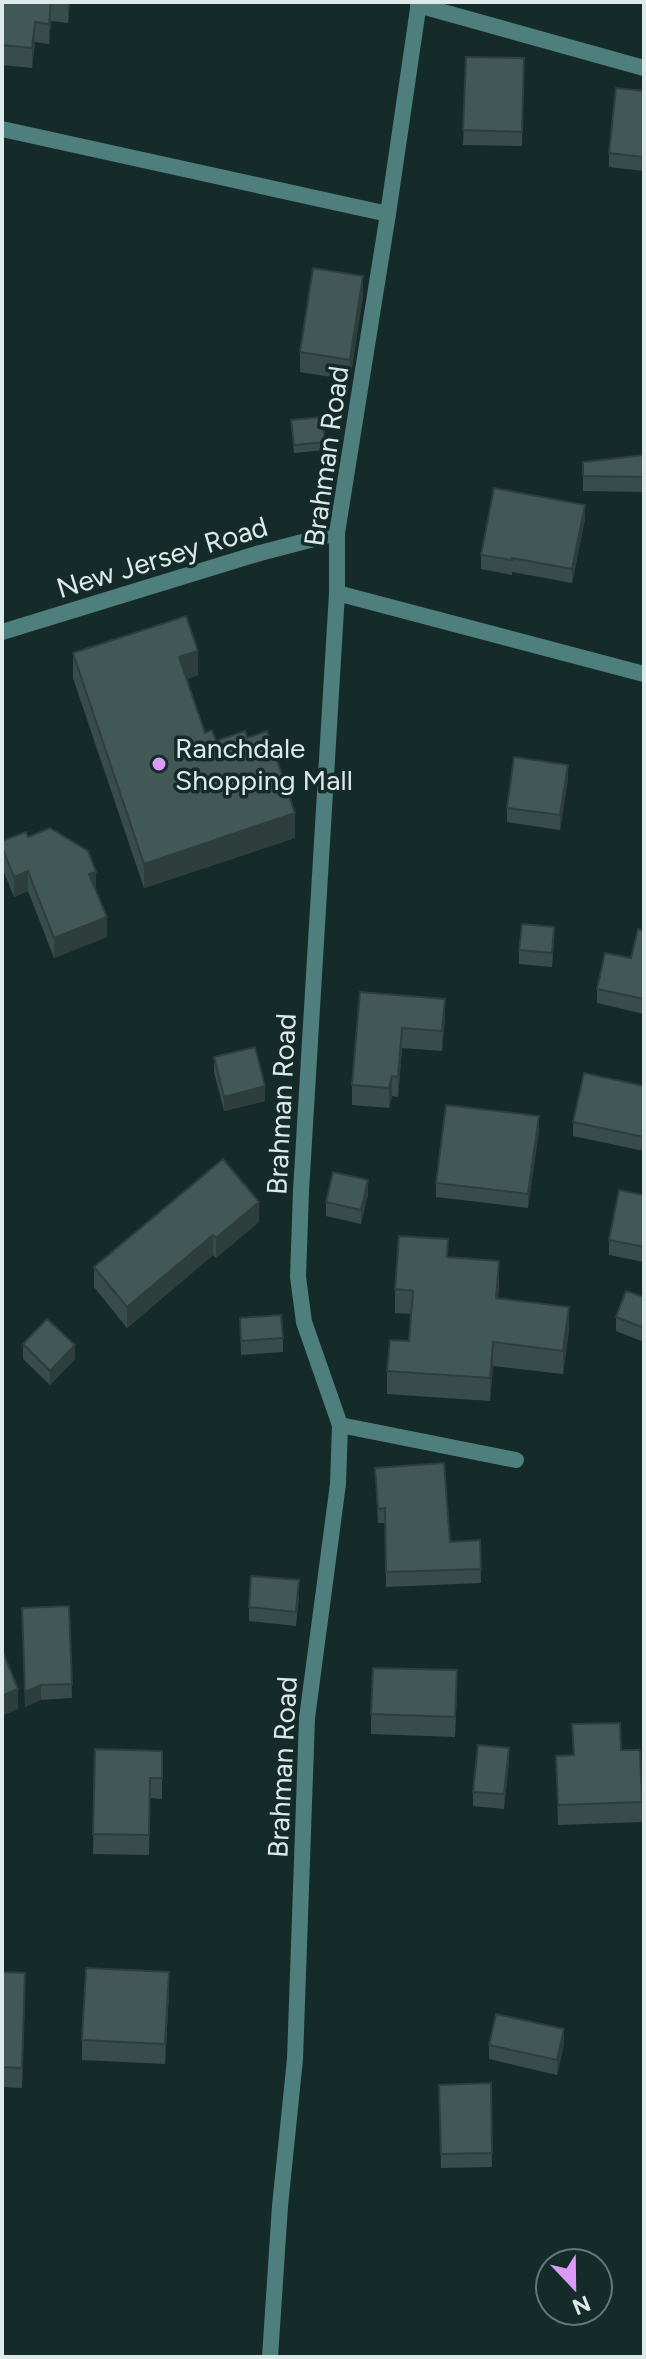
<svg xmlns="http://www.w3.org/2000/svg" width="646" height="2359" viewBox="0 0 646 2359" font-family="Figtree,sans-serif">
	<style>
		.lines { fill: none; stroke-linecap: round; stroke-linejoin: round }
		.minor { stroke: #4e7f7c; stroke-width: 16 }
		.wall { fill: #384c4b }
		.shaded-wall { fill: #2e3e3d }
		.building { fill: #415857; stroke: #2e3e3d; stroke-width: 2 }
		.poi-dot { fill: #db9af6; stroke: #152b2a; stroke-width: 3 }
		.labels { text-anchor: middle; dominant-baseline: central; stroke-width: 7; stroke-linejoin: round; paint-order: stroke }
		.street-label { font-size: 28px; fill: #ddeae9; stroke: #152b2a }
		.poi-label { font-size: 28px; fill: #ddeae9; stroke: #152b2a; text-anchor: start }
	</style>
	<rect width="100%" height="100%" fill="#152b2a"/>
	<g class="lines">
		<path class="minor" d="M418,5L644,68
			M2,129L388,214
			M337,593L644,674
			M2,632L260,553L337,533
			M340,1425L516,1460
			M270,2357L280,2206L295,2059L307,1718L338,1484L340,1425L304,1322L298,1277L301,1191L337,593V533L388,214L419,2"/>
	</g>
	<path class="wall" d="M2,2H70L68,23L51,21L49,44L35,42L32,68L2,65Z
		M466,57L524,58L522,146L463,145Z
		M644,91V171L609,167V153Z
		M363,296L350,380L300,372V352Z
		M291,420L325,442V450L294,453Z
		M644,455V492L583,491V462Z
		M585,519L572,583L512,572V575L481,569V555Z
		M73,653L198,675L187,679L205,733L216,741L247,738L295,838L144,888L73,678Z
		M568,779L560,830L507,822V808Z
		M28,837L96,889L107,937L54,958L28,891L14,897L2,867V841Z
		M644,931V1014L597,1003V989L631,958Z
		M554,942L552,967L519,964V950Z
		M360,992L445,1019L442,1051L402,1048L398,1097L392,1096L389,1108L352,1105V1085Z
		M214,1057L265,1101L224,1111L214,1072Z
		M644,1086V1151L573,1136V1122Z
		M539,1130L528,1208L436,1197V1183Z
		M368,1194L361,1224L326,1216V1202Z
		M644,1195V1262L609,1255V1240Z
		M259,1222L216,1258L213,1255L127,1328L94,1287V1267Z
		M448,1257L499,1284L498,1299L569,1330L563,1374L493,1366L490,1401L387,1394V1371L409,1341L411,1314L395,1313V1289Z
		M644,1297V1342L616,1331V1317Z
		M240,1318L283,1338V1352L241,1355Z
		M23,1344L75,1359L50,1385L23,1359Z
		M375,1468L450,1542L480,1540L481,1583L386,1587L385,1523H378Z
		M299,1595L296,1626L249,1621V1607Z
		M69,1606L72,1698L41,1700L25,1707L22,1608Z
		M457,1691L455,1737L371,1734V1714Z
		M572,1724L621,1750L642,1802V1822L558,1825L556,1756L573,1755Z
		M95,1749L162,1751V1799L150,1798L149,1855L93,1854Z
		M509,1762L504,1809L473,1806V1792Z
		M2,1972L25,1993L22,2088L2,2087Z
		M169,1992L165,2064L82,2060V2040Z
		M564,2044L557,2075L489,2059V2045Z
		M491,2083L492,2167L441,2168L439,2085Z"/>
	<path class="shaded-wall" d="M51,2V21L49,44V24Z
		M68,2H70L68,23Z
		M35,22V42L32,68V48Z
		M363,276V296L350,380V360Z
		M585,505V519L572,583V569Z
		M198,651V675L179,681V657Z
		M568,765V779L560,830V815Z
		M295,813V838L144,888V864Z
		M28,871V891L14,897V877Z
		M96,872V892L89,874Z
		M107,917V937L54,958V938Z
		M445,999V1019L442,1051V1031Z
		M402,1028V1048L398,1097V1077Z
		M392,1076V1096L389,1108V1088Z
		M265,1086V1101L224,1111V1097Z
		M539,1116V1130L528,1208V1194Z
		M368,1180V1194L361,1224V1210Z
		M259,1202V1222L216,1258V1238Z
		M213,1235V1255L127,1328V1307Z
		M499,1261V1284L496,1322V1298Z
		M569,1307V1330L563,1374V1351Z
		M493,1342V1366L490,1401V1378Z
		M75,1345V1359L50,1385V1371Z
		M41,1685V1700L25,1707V1692Z
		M18,1689V1709L2,1716V1696Z
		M509,1748V1762L504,1809V1794Z
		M169,1972V1992L165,2064V2044Z
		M25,1973V1993L22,2088V2068Z
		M564,2029V2044L557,2075V2060Z"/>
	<path class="building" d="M2,2H51L49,24L35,22L32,48L2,45Z
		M466,57L524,58L522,132L463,130Z
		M616,88L644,91V157L609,153Z
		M313,268L363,276L350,360L300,352Z
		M322,417L325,442L294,445L291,420Z
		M644,455V477L583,476V462Z
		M494,488L585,505L572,569L512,558V560L481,555Z
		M186,616L198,651L179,657L205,733L212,730L216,741L245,731L247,738L267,731L295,813L144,864L73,653Z
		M514,757L568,765L560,815L507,808Z
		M50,828L88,851L96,872L89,874L107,917L54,938L28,871L14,877L2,847V841L26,832L28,837Z
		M522,924L554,927L552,953L519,950Z
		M638,929L644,931V999L597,989L605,953L631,958Z
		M360,992L445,999L442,1031L402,1028L398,1077L392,1076L389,1088L352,1085Z
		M255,1047L265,1086L224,1097L214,1057Z
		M584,1073L644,1086V1137L573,1122Z
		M446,1105L539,1116L528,1194L436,1183Z
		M223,1159L259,1202L216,1238L213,1235L127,1307L94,1267Z
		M333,1172L368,1180L361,1210L326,1202Z
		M619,1190L644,1195V1247L609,1240Z
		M399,1236L448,1239L447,1257L499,1261L496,1298L569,1307L563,1351L493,1342L490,1378L387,1371L390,1340L409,1341L413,1291L395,1289Z
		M626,1291L644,1297V1328L616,1317Z
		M281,1315L283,1338L241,1341L240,1318Z
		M47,1319L75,1345L50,1371L23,1344Z
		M444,1463L450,1542L480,1540L481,1569L386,1572L385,1508L378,1509L375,1468Z
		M251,1576L299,1580L296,1612L249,1607Z
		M69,1606L72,1684L41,1685L25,1692L22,1608Z
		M2,1650L18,1689L2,1696Z
		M373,1668L457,1670L455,1717L371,1714Z
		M620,1723L621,1750H640L642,1802L558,1805L556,1756L574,1755L572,1724Z
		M478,1745L509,1748L504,1794L473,1792Z
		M95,1749L162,1751V1778H150L149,1835L93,1834Z
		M86,1968L169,1972L165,2044L82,2040Z
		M2,1972L25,1973L22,2068L2,2067Z
		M496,2014L564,2029L557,2060L489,2045Z
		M491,2083L492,2153L441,2154L439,2085Z"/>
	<circle class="poi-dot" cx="159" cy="764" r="8"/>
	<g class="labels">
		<g class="street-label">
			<text transform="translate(326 456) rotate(-82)">Brahman Road</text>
			<text transform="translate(162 557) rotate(-17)">New Jersey Road</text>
			<text transform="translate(281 1104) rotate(-87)">Brahman Road</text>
			<text transform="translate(282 1767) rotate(-87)">Brahman Road</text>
		</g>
		<g class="poi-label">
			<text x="175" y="748">Ranchdale<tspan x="175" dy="32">Shopping Mall</tspan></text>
		</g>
	</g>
	<rect width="646" height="2359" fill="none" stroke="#ddeae9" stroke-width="8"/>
	<g transform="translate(574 2287) rotate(158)"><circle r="38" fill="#152b2a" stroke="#657776" stroke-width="2"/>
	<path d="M0-6L14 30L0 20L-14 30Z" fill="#db9af6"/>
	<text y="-12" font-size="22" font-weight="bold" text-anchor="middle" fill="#ddeae9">N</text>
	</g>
</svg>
